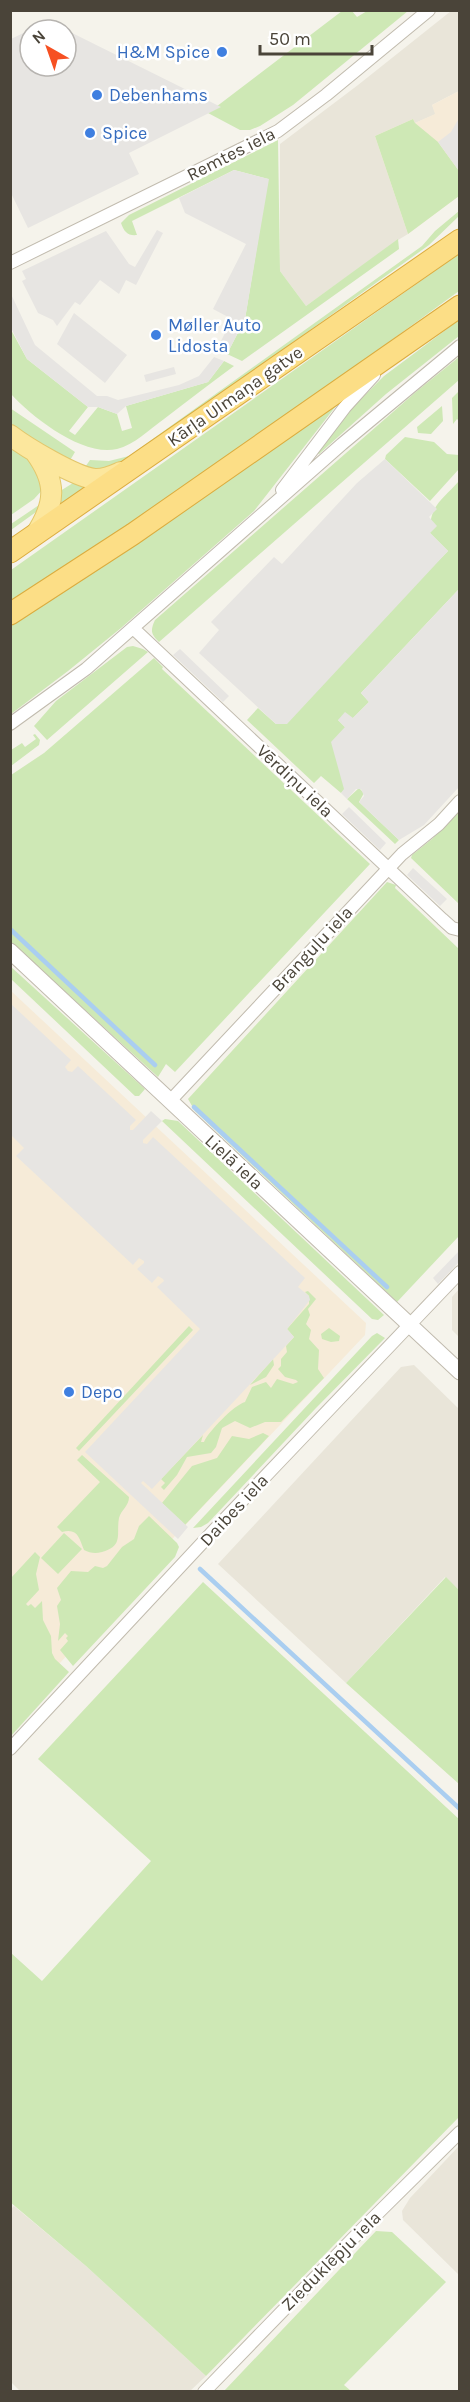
<svg xmlns="http://www.w3.org/2000/svg" width="470" height="2402" viewBox="0 0 470 2402" font-family="Karla,sans-serif">
	<style>
		.residential { fill: #e9e5d9 }
		.commercial { fill: #f6ebd8 }
		.green { fill: #cee8b5 }
		.parking { fill: #e7e5e2; fill-rule: evenodd }
		.lines { fill: none; stroke-linecap: round; stroke-linejoin: round }
		.stream { stroke: #aacef0; stroke-width: 4.5 }
		.minor-casing { stroke: #c1bbae; stroke-width: 14 }
		.tertiary-casing { stroke: #c1bbae; stroke-width: 17 }
		.primary-casing { stroke: #e2c76c; stroke-width: 22 }
		.trunk-casing { stroke: #dbac3f; stroke-width: 23 }
		.minor { stroke: #fff; stroke-width: 12 }
		.tertiary { stroke: #fff; stroke-width: 15 }
		.primary { stroke: #fce79d; stroke-width: 20 }
		.trunk { stroke: #fcde86; stroke-width: 21 }
		.shop-dot { fill: #3f7fe0; stroke: #fff; stroke-width: 2 }
		.labels { text-anchor: middle; dominant-baseline: central; stroke-width: 5; stroke-linejoin: round; paint-order: stroke }
		.shop-label { font-size: 18px; fill: #366cbe; stroke: #fff; text-anchor: start }
		.street-label { font-size: 18px; fill: #4a4439; stroke: #fff }
	</style>
	<rect width="100%" height="100%" fill="#f5f3eb"/>
	<path class="residential" d="M451,11H459V91L432,105L436,114L415,123L413,119L375,136L408,234L398,240L306,306L280,271V144L358,85Z
		M459,1289V1337L452,1330V1297Z
		M414,1365L459,1409V1590L445,1577L346,1683L218,1564L401,1367Z
		M459,2146V2275L403,2220L402,2211L410,2198Z
		M14,2206L86,2266L206,2376L190,2391H20L11,2382L10,2210Z"/>
	<path class="commercial" d="M459,91V196L408,234L375,136L413,119L415,123L435,114L432,105Z
		M10,990L366,1323L365,1335L175,1536L31,1695L10,1721Z"/>
	<path class="green" d="M342,11H352L357,17L367,11H408L293,105L260,126L250,130H240L208,113Z
		M413,119L415,123L438,142L459,171V196L408,234L375,136Z
		M278,140L280,271L306,306L398,239L399,249L242,361L227,354L245,319L268,179L234,170L132,221L137,235C128,236 124,232 121,223L129,215Z
		M459,211V216L429,245L133,457L106,472L83,470L90,460L109,461L129,456L422,246L435,231Z
		M459,254V291L242,449L11,604V570Z
		M459,320V336L386,394L319,454L317,453L346,414L384,376Z
		M10,328L27,359L88,407L69,431L75,435L98,407L117,414L122,431L132,428L126,406L208,382L224,361L234,366C210,384 187,401 164,419C150,429 134,445 117,449C83,457 33,418 11,394Z
		M459,357V380L159,642C151,634 150,631 155,620L417,391Z
		M459,391V421L457,419L453,424L452,398Z
		M337,401L336,406L254,511L121,628L68,671L11,714V625Z
		M442,406L443,421L431,434L418,433L417,427Z
		M10,408L75,452L69,462L37,445L11,425Z
		M405,437L434,442L447,454L459,455V469L430,501L385,459L386,455Z
		M10,445L36,466L45,487L34,499L11,515Z
		M76,479L85,483V487L60,504L57,503V493L73,483Z
		M459,481V589L361,693L369,702L353,718L338,720L345,727L344,790L341,793L321,776L314,783L247,720L258,708L276,724L448,551L430,533C429,506 442,500 459,481Z
		M42,503L36,512L11,530V524Z
		M133,646L143,649L148,652L47,740L34,726L56,701L127,647Z
		M154,658L163,667L162,669L370,864L175,1072L166,1064L158,1077L10,941L11,775L44,753Z
		M35,734L40,740L39,745L11,766V750L22,743L25,747L36,739L33,735Z
		M359,788L364,793L359,802L399,840L395,844L347,799Z
		M459,811V904L411,858L412,855L432,839Z
		M387,882L396,885L395,888L459,949V1236L397,1302L195,1111L188,1099Z
		M10,966L145,1089L139,1096H135L11,979Z
		M165,1119L178,1121L384,1315L378,1320L372,1319L162,1121Z
		M308,1291L316,1299L308,1309L310,1315L306,1324L311,1330L309,1339L319,1350L318,1369L324,1378L281,1422H265L250,1428L235,1421L222,1428L216,1447L211,1453L187,1457L177,1475L164,1490L161,1487L165,1483L161,1479L203,1435L201,1442H204C208,1432 234,1405 245,1402L252,1387L266,1382L271,1388L277,1379L293,1384L298,1382L296,1380L285,1377L278,1369L281,1366V1359L287,1352L286,1346L294,1337L287,1329L309,1304V1296L305,1292Z
		M189,1326L193,1330L79,1451L76,1448Z
		M329,1328L340,1336L339,1341L331,1342L322,1339L321,1334Z
		M377,1333L385,1338L316,1408L208,1523L201,1527L193,1528L372,1336Z
		M273,1359L274,1365L266,1377L250,1385Z
		M263,1433L269,1436L185,1525L162,1503L192,1466L217,1458L232,1436L249,1439Z
		M82,1455L129,1497C129,1506 121,1510 119,1518C116,1534 124,1546 102,1552C95,1554 90,1553 84,1550C79,1538 78,1528 62,1532L57,1527L100,1482L77,1460Z
		M149,1516L177,1543L179,1547L175,1557L73,1666L60,1650L68,1641L66,1638L68,1636L65,1633L58,1641L60,1624L57,1606L61,1600L57,1588L71,1571L88,1572L95,1566L103,1568L107,1566L122,1547L134,1539L139,1526Z
		M64,1533L82,1549L58,1574L41,1558Z
		M35,1552L40,1557L36,1574L39,1590L26,1604L28,1606L31,1604L35,1608L42,1601L43,1620L51,1636L52,1653L55,1659L69,1672L11,1736V1578Z
		M446,1577L459,1590V1784L346,1683Z
		M203,1582L460,1820L459,2117L206,2376L86,2266L10,2202L11,1953L42,1981L151,1861L38,1759Z
		M376,2231L392,2232L446,2282L344,2385L351,2391H224Z"/>
	<path class="parking" d="M48,21L221,107L129,153L139,174L28,228L11,193V39ZM30,30H66V66H30Z
		M459,118V171L438,142L451,132Z
		M234,170L269,179L245,319L227,354L217,349L232,319L213,309L246,244L185,213L179,198Z
		M157,230L163,233L136,285L126,280L119,294L100,280L80,305L75,302L57,326L53,320L38,313L22,281L26,279L22,271L106,231L129,264L135,267Z
		M10,292L35,345L97,396H107L118,400L179,385L199,376L214,357L224,361L208,382L126,406L117,414L98,407H88L27,359L11,328Z
		M74,313L127,355L105,383L57,344Z
		M174,367L176,374L146,382L144,375Z
		M385,459L437,509L429,517L437,526L430,533L448,551L287,724H276L199,653L219,630L211,622L274,557L282,564L357,483Z
		M459,589V787L424,825L399,840L359,802L364,796L361,789H356L347,799L341,793L344,789L331,742L345,727L338,720L345,712L353,718L369,702L361,693Z
		M180,649L229,696L223,702L173,655Z
		M349,807L386,843L380,850L342,814Z
		M413,868L447,899L440,906L407,875Z
		M10,1003L71,1060L65,1067L68,1071L72,1072L78,1066L136,1120L130,1126V1130H133L151,1111L162,1121L143,1140V1143L147,1144L153,1137L305,1278L298,1287L309,1296L310,1300L287,1329L294,1337L152,1489L143,1481L141,1483L188,1527L178,1539L85,1452L200,1329L157,1287L164,1281L163,1279L158,1276L152,1283L137,1269L144,1263V1261L139,1258L133,1265L16,1156L24,1148L11,1135Z
		M459,1251V1262L438,1284L433,1278Z"/>
	<g class="lines">
		<path class="stream" d="M10,929L155,1065
			M194,1107L387,1287
			M200,1569L460,1809"/>
		<defs>
			<path id="minor" d="M10,263L278,131L326,95L429,10
				M282,490L345,407L374,375
				M133,628L442,919L452,928L460,930
				M10,724L86,669L342,444L460,346
				M170,1101L402,854L439,824L460,801
				M10,1749L218,1526L460,1272
				M204,2392L368,2223L460,2132"/>
			<path id="tertiary" d="M10,951L460,1372"/>
			<path id="primary" d="M10,435C27,448 74,476 94,479C104,480 112,476 121,472
				M35,452C57,482 56,503 36,534"/>
			<path id="trunk" d="M10,552L460,240
				M10,614L133,534L460,306"/>
		</defs>
		<use href="#minor" class="minor-casing"/>
		<use href="#tertiary" class="tertiary-casing"/>
		<use href="#primary" class="primary-casing"/>
		<use href="#trunk" class="trunk-casing"/>
		<use href="#minor" class="minor"/>
		<use href="#tertiary" class="tertiary"/>
		<use href="#primary" class="primary"/>
		<use href="#trunk" class="trunk"/>
	</g>
	<g class="shop-dot">
		<circle cx="222" cy="52" r="6"/>
		<circle cx="97" cy="95" r="6"/>
		<circle cx="90" cy="133" r="6"/>
		<circle cx="156" cy="335" r="6"/>
		<circle cx="69" cy="1392" r="6"/>
	</g>
	<g class="labels">
		<g class="shop-label">
			<text x="210" y="52" text-anchor="end">H&amp;M Spice</text>
			<text x="109" y="95">Debenhams</text>
			<text x="102" y="133">Spice</text>
			<text x="168" y="325">Møller Auto<tspan x="168" dy="21">Lidosta</tspan></text>
			<text x="81" y="1392">Depo</text>
		</g>
		<g class="street-label">
			<text transform="translate(231 154) rotate(-27)">Remtes iela</text>
			<text transform="translate(235 396) rotate(-35)">Kārļa Ulmaņa gatve</text>
			<text transform="translate(295 781) rotate(43)">Vērdiņu iela</text>
			<text transform="translate(312 949) rotate(-47)">Branguļu iela</text>
			<text transform="translate(234 1162) rotate(43)">Lielā iela</text>
			<text transform="translate(234 1510) rotate(-47)">Daibes iela</text>
			<text transform="translate(331 2261) rotate(-45)">Zieduklēpju iela</text>
		</g>
	</g>
	<rect width="470" height="2402" fill="none" stroke="#4a4439" stroke-width="24"/>
	<g transform="translate(48 48) rotate(320)"><circle r="28" fill="#ffffff" stroke="#b7b4b0" stroke-width="1.5"/>
	<path d="M0-4.5L10 22L0 15L-10 22Z" fill="#f65022"/>
	<text y="-9" font-size="16" font-weight="bold" text-anchor="middle" fill="#4a4439">N</text>
	</g>
	<path d="M260 45v9h112v-9" fill="none" stroke="#4a4439" stroke-width="3"/>
	<text x="269" y="45" font-size="18" fill="#4a4439" stroke="#ffffff" stroke-width="4.5" paint-order="stroke">50 m</text>
</svg>
